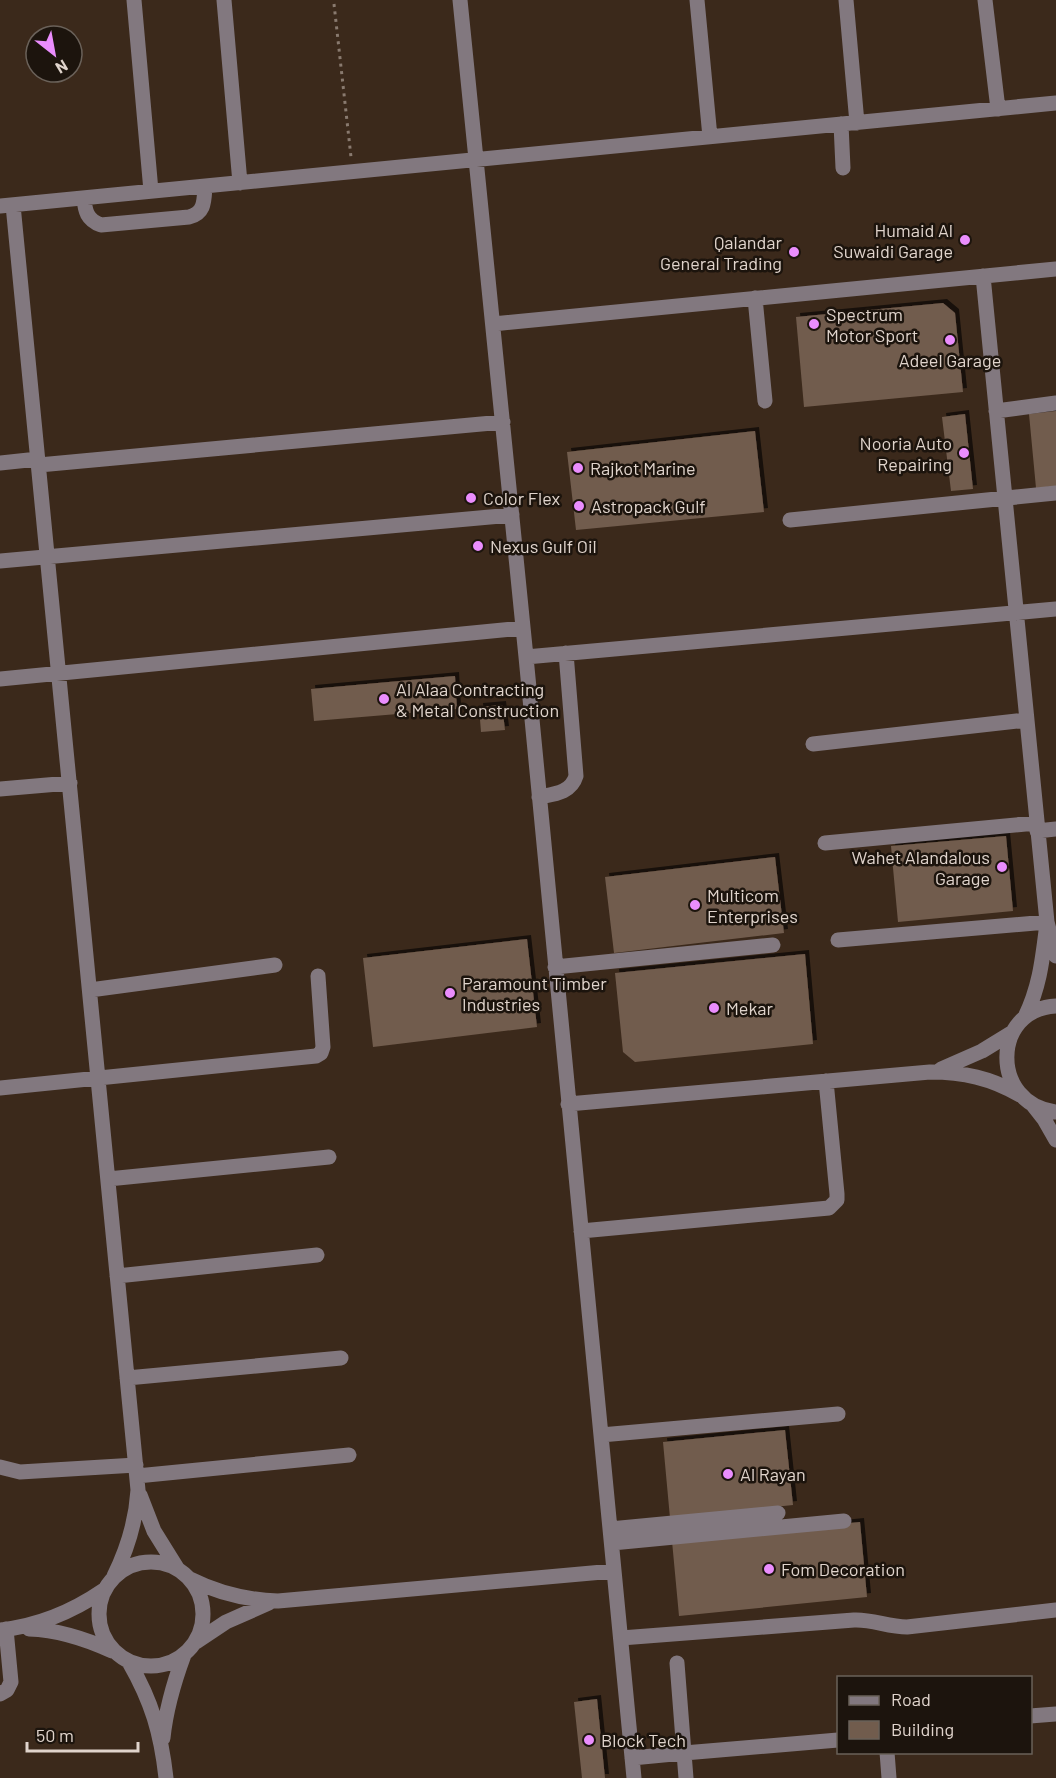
<svg xmlns="http://www.w3.org/2000/svg" width="1056" height="1778" viewBox="0 0 1056 1778" font-family="Barlow,sans-serif">
	<style>
		.building { fill: #715c4d; filter: url(#shadow) }
		.lines { fill: none; stroke-linecap: round; stroke-linejoin: round }
		.path { stroke: #897a6f; stroke-width: 3; stroke-dasharray: 3 4.5; stroke-linecap: butt }
		.minor { stroke: #82787f; stroke-width: 15 }
		.poi-dot { fill: #ea8dfd; stroke: #1c140d; stroke-width: 2 }
		.labels { text-anchor: middle; dominant-baseline: central; stroke-width: 5; stroke-linejoin: round; paint-order: stroke }
		.poi-label { font-size: 18px; fill: #e0d4cc; stroke: #1c140d; text-anchor: start }
	</style>
	<defs>
		<filter id="shadow"><feDropShadow dx="4" dy="-4" stdDeviation="0" flood-color="#0009"/></filter>
	</defs>
	<rect width="100%" height="100%" fill="#3b291b"/>
	<path class="building" d="M943,303L955,313L963,392L804,407L796,317Z
		M1056,411V486L1036,488L1029,414Z
		M965,414L973,489L951,491L942,417Z
		M755,431L764,512L576,530L567,452Z
		M455,676L457,709L314,721L311,689Z
		M502,705L505,730L481,732L479,707Z
		M1006,836L1013,911L898,922L891,846Z
		M775,857L784,933L614,953L605,877Z
		M527,939L537,1027L373,1047L363,958Z
		M805,954L813,1044L635,1062L623,1052L615,973Z
		M785,1430L793,1505L670,1518L663,1442Z
		M860,1522L867,1597L679,1616L672,1541Z
		M597,1699L605,1778H582L574,1702Z"/>
	<g class="lines">
		<path class="path" d="M334,4L351,157"/>
		<path class="minor" d="M134,0L151,191
			M224,0L240,183
			M460,0L526,657L634,1778
			M697,0L710,137
			M846,0L857,123
			M985,0L998,109
			M841,124L843,168
			M84,198C85,211 87,220 101,225L189,217C205,213 204,201 205,186
			M13,205L138,1490C136,1521 128,1548 114,1576
			M0,206L1056,103
			M983,276L1047,922L1056,956
			M755,298L765,401
			M493,324L1056,269
			M996,411L1056,403
			M0,463L38,459
			M39,465L503,422
			M790,520L1056,493
			M0,561L512,515
			M526,657L1056,609
			M0,679L523,628
			M813,744L1026,720
			M0,789L70,783
			M539,797C554,794 571,793 576,776L566,653
			M1037,831L1056,829
			M825,843L1036,823
			M838,940L1047,922
			M555,967L773,945
			M90,990L275,965
			M1056,1006C991,1009 990,1104 1056,1112
			M1025,1017C1039,988 1042,963 1046,931
			M941,1069L982,1051L1013,1032
			M0,1088L316,1056L321,1053L323,1047L318,976
			M568,1104L930,1072C963,1072 991,1078 1020,1095
			M1033,1105L1044,1119L1056,1140
			M108,1179L329,1157
			M581,1231L829,1208L837,1200V1194L826,1081
			M117,1276L317,1255
			M127,1378L341,1358
			M601,1435L838,1414
			M0,1467L20,1472L136,1465
			M137,1476L349,1455
			M140,1495L154,1531L177,1568
			M610,1529L778,1513
			M612,1543L844,1521
			M99 1614a52 52 0 1 1 104 0a52 52 0 1 1-104 0Z
			M190,1579C218,1593 246,1600 278,1601L614,1571
			M29,1629C58,1630 86,1639 112,1651
			M0,1630C38,1626 72,1612 104,1590
			M621,1638L854,1620C872,1619 888,1627 907,1627L1056,1610
			M196,1642L226,1622L269,1603
			M129,1662C152,1702 161,1733 166,1778
			M0,1694L7,1690L11,1682L6,1629
			M1030,1716L1056,1714
			M163,1738C166,1709 174,1682 184,1655
			M887,1752L889,1778
			M632,1758L684,1753L677,1663
			M686,1778L684,1753L838,1740"/>
	</g>
	<g class="poi-dot">
		<circle cx="965" cy="240" r="6"/>
		<circle cx="794" cy="252" r="6"/>
		<circle cx="814" cy="324" r="6"/>
		<circle cx="950" cy="340" r="6"/>
		<circle cx="964" cy="453" r="6"/>
		<circle cx="578" cy="468" r="6"/>
		<circle cx="471" cy="498" r="6"/>
		<circle cx="579" cy="506" r="6"/>
		<circle cx="478" cy="546" r="6"/>
		<circle cx="384" cy="699" r="6"/>
		<circle cx="1002" cy="867" r="6"/>
		<circle cx="695" cy="905" r="6"/>
		<circle cx="450" cy="993" r="6"/>
		<circle cx="714" cy="1008" r="6"/>
		<circle cx="728" cy="1474" r="6"/>
		<circle cx="769" cy="1569" r="6"/>
		<circle cx="589" cy="1740" r="6"/>
	</g>
	<g class="labels">
		<g class="poi-label">
			<text x="953" y="230" text-anchor="end">Humaid Al<tspan x="953" dy="21">Suwaidi Garage</tspan></text>
			<text x="782" y="242" text-anchor="end">Qalandar<tspan x="782" dy="21">General Trading</tspan></text>
			<text x="826" y="314">Spectrum<tspan x="826" dy="21">Motor Sport</tspan></text>
			<text x="950" y="360" text-anchor="middle">Adeel Garage</text>
			<text x="952" y="443" text-anchor="end">Nooria Auto<tspan x="952" dy="21">Repairing</tspan></text>
			<text x="590" y="468">Rajkot Marine</text>
			<text x="483" y="498">Color Flex</text>
			<text x="591" y="506">Astropack Gulf</text>
			<text x="490" y="546">Nexus Gulf Oil</text>
			<text x="396" y="689">Al Alaa Contracting<tspan x="396" dy="21">&amp; Metal Construction</tspan></text>
			<text x="990" y="857" text-anchor="end">Wahet Alandalous<tspan x="990" dy="21">Garage</tspan></text>
			<text x="707" y="895">Multicom<tspan x="707" dy="21">Enterprises</tspan></text>
			<text x="462" y="983">Paramount Timber<tspan x="462" dy="21">Industries</tspan></text>
			<text x="726" y="1008">Mekar</text>
			<text x="740" y="1474">Al Rayan</text>
			<text x="781" y="1569">Fom Decoration</text>
			<text x="601" y="1740">Block Tech</text>
		</g>
	</g>
	<rect x="837" y="1676" width="195" height="78" fill="#1c140d" stroke="#6a6159" stroke-width="1.5"/>
	<rect x="849" y="1696" width="30" height="9" fill="#82787f" stroke="#6a6159" stroke-width="1.5"/>
	<text x="891" y="1706" font-size="18" fill="#e0d4cc">Road</text>
	<rect x="849" y="1721" width="30" height="18" fill="#715c4d" stroke="#6a6159" stroke-width="1.5"/>
	<text x="891" y="1736" font-size="18" fill="#e0d4cc">Building</text>
	<g transform="translate(54 54) rotate(149)"><circle r="28" fill="#1c140d" stroke="#6a6159" stroke-width="1.5"/>
	<path d="M0-4.5L10 22L0 15L-10 22Z" fill="#ea8dfd"/>
	<text y="-9" font-size="16" font-weight="bold" text-anchor="middle" fill="#e0d4cc">N</text>
	</g>
	<path d="M27 1742v9h111v-9" fill="none" stroke="#e0d4cc" stroke-width="3"/>
	<text x="36" y="1742" font-size="18" fill="#e0d4cc" stroke="#1c140d" stroke-width="4.5" paint-order="stroke">50 m</text>
</svg>
